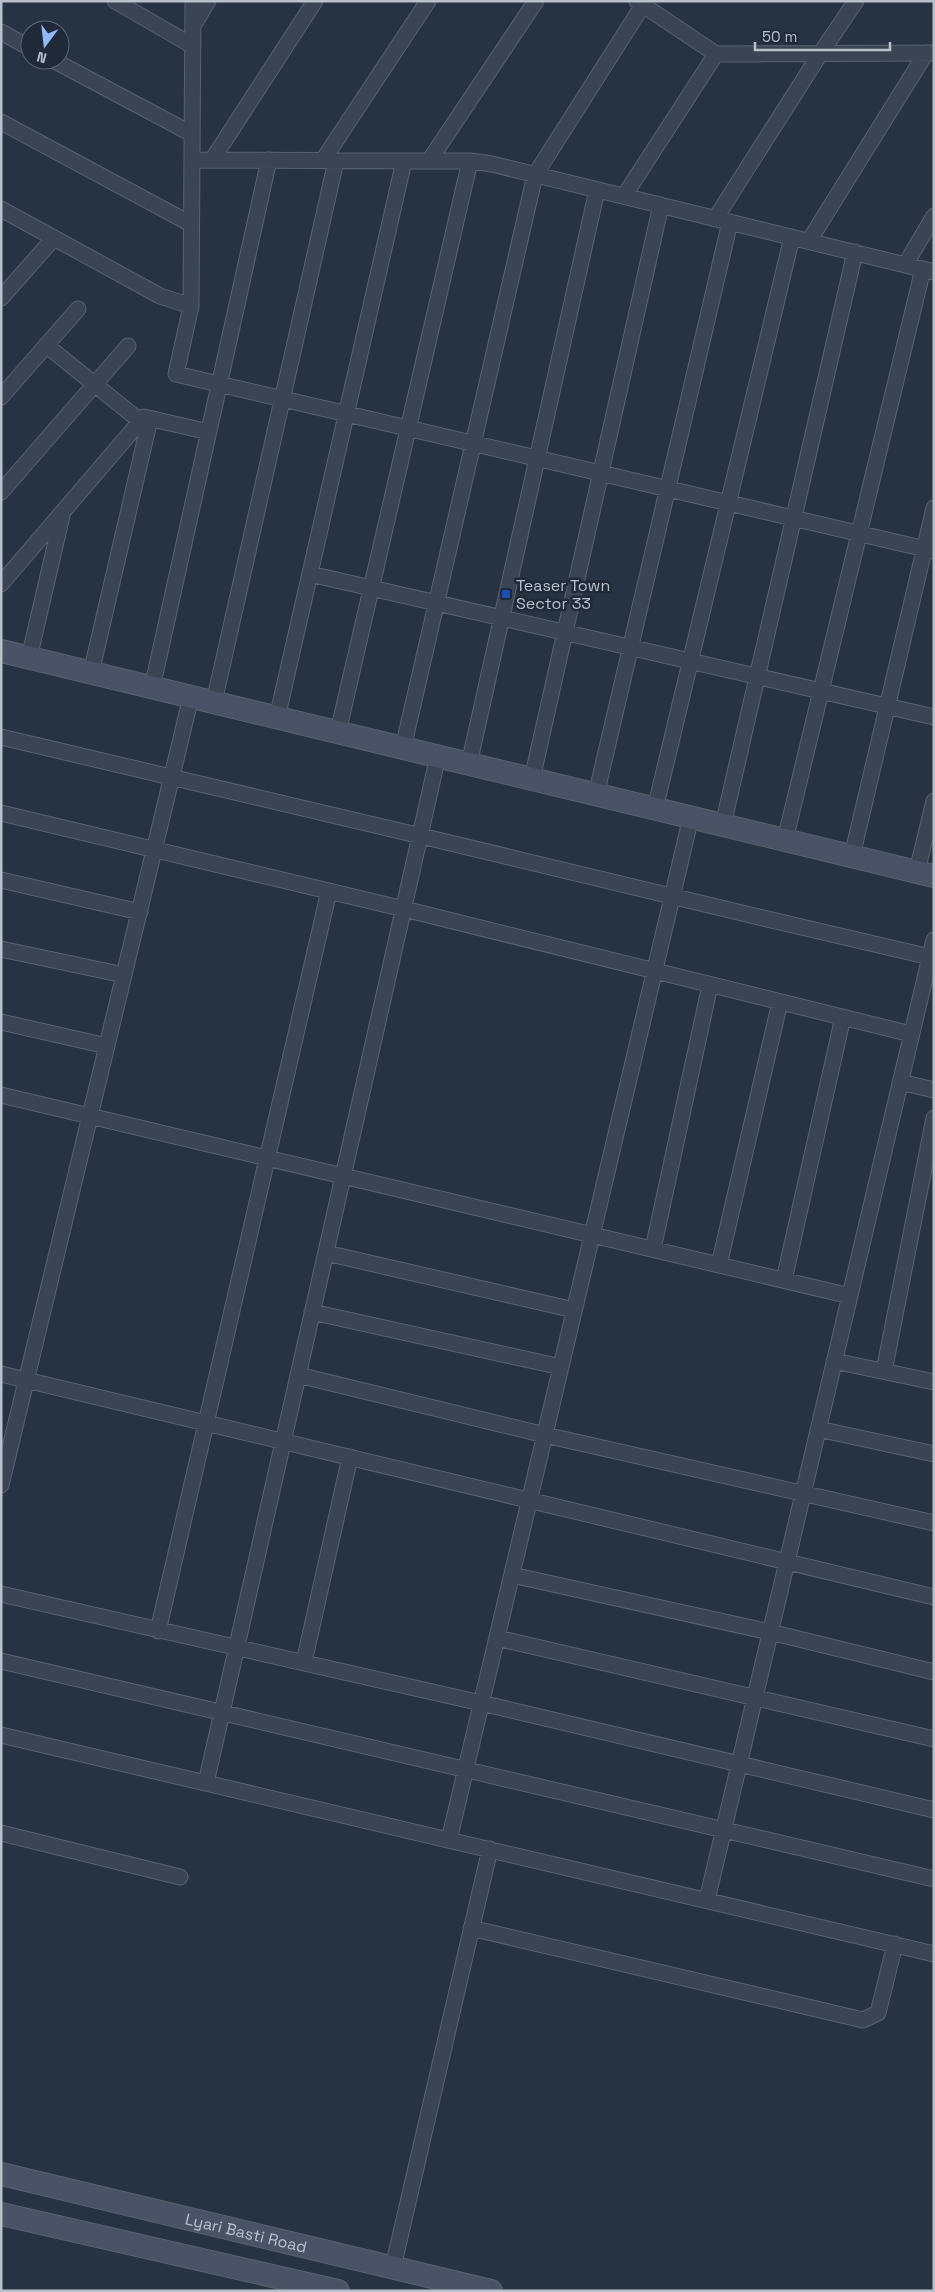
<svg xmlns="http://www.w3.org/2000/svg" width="935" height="2292" viewBox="0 0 935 2292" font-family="'Space Grotesk',sans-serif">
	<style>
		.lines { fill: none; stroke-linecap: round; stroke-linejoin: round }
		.street-casing { stroke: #59626f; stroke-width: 17 }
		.secondary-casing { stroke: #59626f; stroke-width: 24 }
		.street { stroke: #3b4452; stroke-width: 15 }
		.secondary { stroke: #495365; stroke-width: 22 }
		.transit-dot { fill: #1a4fb4; stroke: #202938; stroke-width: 2 }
		.labels { text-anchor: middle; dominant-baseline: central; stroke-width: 5; stroke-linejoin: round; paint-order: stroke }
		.poi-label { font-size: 16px; fill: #b8c0cc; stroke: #202938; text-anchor: start }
		.street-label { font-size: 16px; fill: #b8c0cc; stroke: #202938 }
	</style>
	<rect width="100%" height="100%" fill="#273243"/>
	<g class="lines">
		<defs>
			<path id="street" d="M115,1L193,46
				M193,1L191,306L176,374L934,551
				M637,1L716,54L934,53
				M193,26L208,1
				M1,32L30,48
				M53,60L192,134
				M1,122L191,224
				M192,160L470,161L492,164L934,272
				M212,160L315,1
				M323,160L428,1
				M429,161L536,1
				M624,196L716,54
				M1,209L160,296L191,306
				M715,219L820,54L856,1
				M809,241L926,53
				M905,265L934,216
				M1,298L54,238
				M46,345L140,421
				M1,397L78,309
				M1,492L128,346
				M310,574L934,717
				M1,584L144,417L209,432
				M29,658L62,516
				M91,673L150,419
				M152,688L269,160
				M214,702L336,161
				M277,718L404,161
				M338,732L470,161
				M1,737C141,771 281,802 421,836C591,877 760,918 930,957
				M403,748L535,175L643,5
				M469,764L597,190
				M532,779L661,205
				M596,795L730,222
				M655,809L792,237
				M1,813L404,909L911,1034
				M723,825L855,252
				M785,840L923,269
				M852,856L934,508
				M917,871L934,801
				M1,880L140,912
				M1,949L124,975
				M1,1022L107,1046
				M900,1082L934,1090
				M1,1095L850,1296
				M653,1249L710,985
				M326,1253L574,1310
				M719,1265L780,1002
				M784,1280L843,1017
				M312,1312L561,1367
				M834,1361L934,1382
				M884,1371L934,1118
				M1,1374L934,1597
				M298,1375L545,1435L934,1523
				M818,1429L934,1454
				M1,1485L191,697
				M512,1575L770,1632L934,1672
				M1,1594L481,1703L934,1810
				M158,1631L329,891
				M497,1638L934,1739
				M1,1661L934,1879
				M304,1662L350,1457
				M1,1735L934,1954
				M206,1783L438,756
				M1,1833L180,1877
				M449,1840L691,817
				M707,1900L934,940
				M471,1928L863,2020L878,2013L895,1944
				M393,2267L490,1849"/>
			<g id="secondary">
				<path d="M1,651L934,876"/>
				<path id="s1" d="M1,2174L491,2291"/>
				<path d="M1,2214L338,2291"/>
			</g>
		</defs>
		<use href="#street" class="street-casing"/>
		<use href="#secondary" class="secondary-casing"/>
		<use href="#street" class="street"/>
		<use href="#secondary" class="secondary"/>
	</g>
	<rect class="transit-dot" x="501" y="589" width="10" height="10" rx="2.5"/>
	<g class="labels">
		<g class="poi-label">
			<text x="516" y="585">Teaser Town<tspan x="516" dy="18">Sector 33</tspan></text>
		</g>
		<g class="street-label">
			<text stroke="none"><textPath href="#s1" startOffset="252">Lyari Basti Road</textPath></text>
		</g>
	</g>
	<rect width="935" height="2292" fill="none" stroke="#b8c0cc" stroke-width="5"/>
	<g transform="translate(45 45) rotate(195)"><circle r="24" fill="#202938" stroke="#5d6573"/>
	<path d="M0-4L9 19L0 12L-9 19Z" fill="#92b8f8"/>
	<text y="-8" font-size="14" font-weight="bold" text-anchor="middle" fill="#b8c0cc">N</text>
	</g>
	<path d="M755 42v8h135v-8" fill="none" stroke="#b8c0cc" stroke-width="2.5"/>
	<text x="762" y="42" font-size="15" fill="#b8c0cc" stroke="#202938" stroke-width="4" paint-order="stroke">50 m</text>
</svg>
